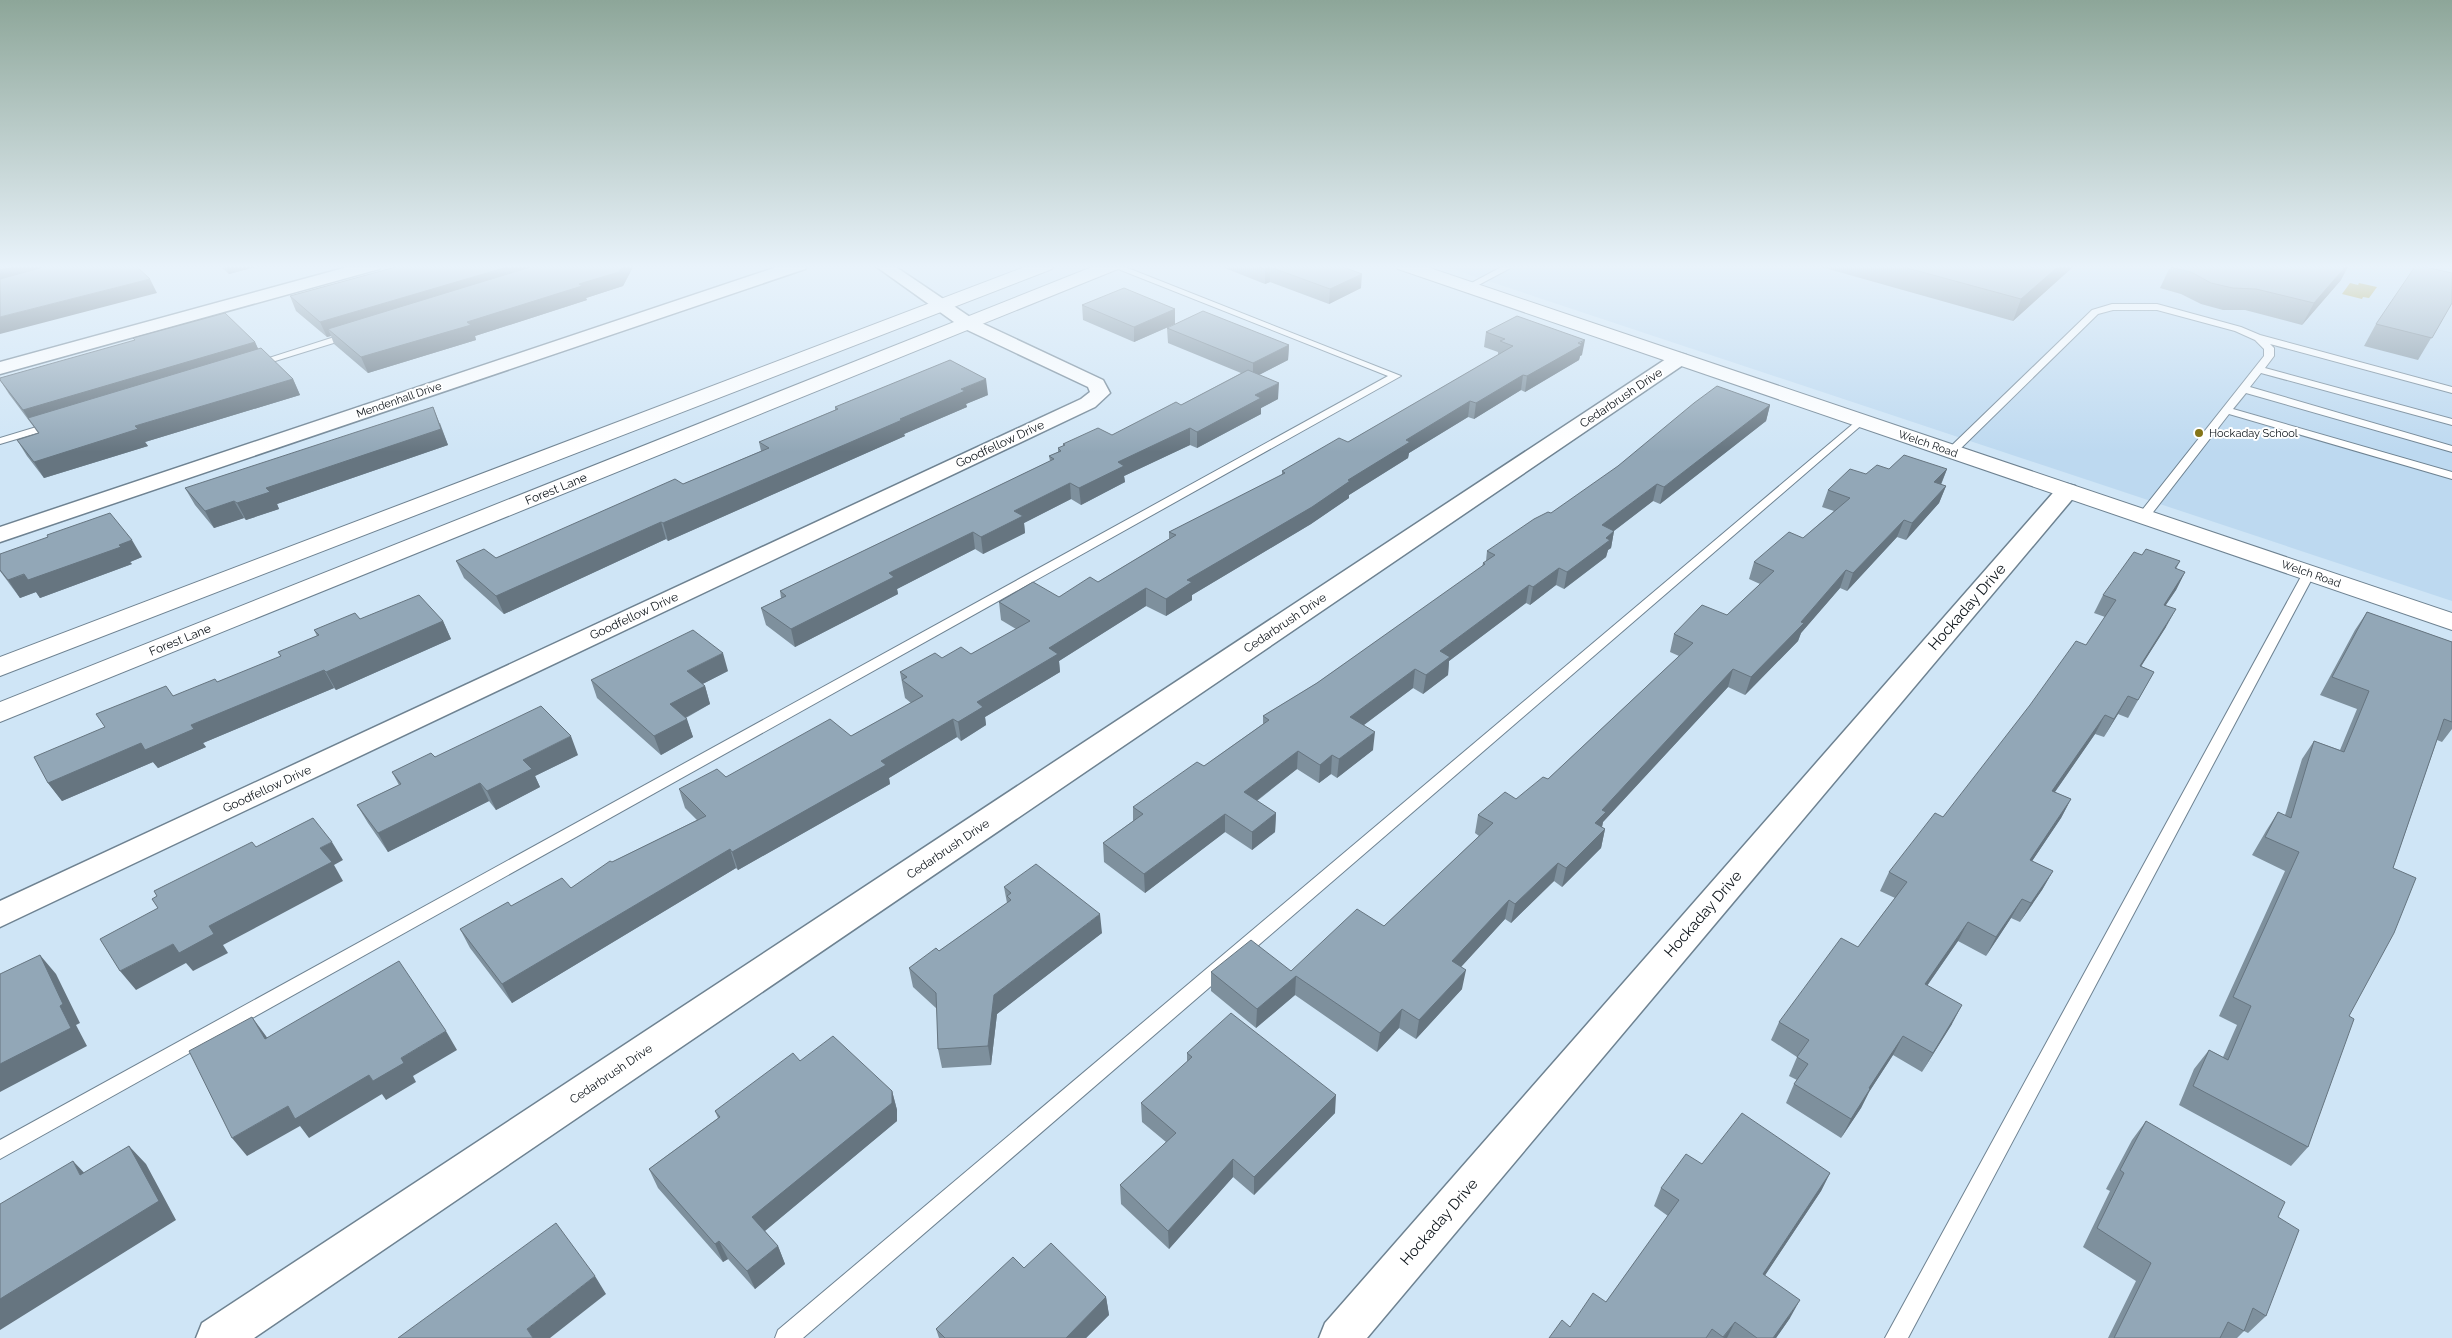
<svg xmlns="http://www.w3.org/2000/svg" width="2452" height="1338" viewBox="0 0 2452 1338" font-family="Raleway,sans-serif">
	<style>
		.built { fill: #bdd9f0 }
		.water { fill: #a49022 }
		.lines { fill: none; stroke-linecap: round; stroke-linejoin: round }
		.service-casing { stroke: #6e8291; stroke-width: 2 }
		.minor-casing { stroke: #6e8291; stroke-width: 3 }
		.tertiary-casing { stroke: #6e8291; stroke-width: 2 }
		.secondary-casing { stroke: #6e8291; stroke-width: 2 }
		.service { fill: #fff; fill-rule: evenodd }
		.minor { fill: #fff; fill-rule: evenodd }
		.tertiary { fill: #fff; fill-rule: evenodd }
		.secondary { fill: #fff; fill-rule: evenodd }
		.wall { fill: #7e909d }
		.shaded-wall { fill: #667580 }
		.building { fill: #92a7b7; stroke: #667580 }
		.poi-dot { fill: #857518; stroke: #fff; stroke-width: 2 }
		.labels { text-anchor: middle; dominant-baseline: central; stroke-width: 4; stroke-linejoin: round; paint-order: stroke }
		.far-street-label { font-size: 11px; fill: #0d141a; stroke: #fff }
		.far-poi-label { font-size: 11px; fill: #0d141a; stroke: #fff; text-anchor: start }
		.street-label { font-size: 12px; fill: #0d141a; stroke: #fff }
		.near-street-label { font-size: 15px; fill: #0d141a; stroke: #fff }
	</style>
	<rect width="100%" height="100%" fill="#cfe5f6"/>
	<path class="built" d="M1440,265H2452V601Z"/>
	<path class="water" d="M2350,283L2358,285L2359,283L2377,287L2369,298L2363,297L2362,299L2342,294Z"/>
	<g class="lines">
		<defs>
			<path id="service" d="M1108,265H1120L1401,376L0,1159V1140L1388,376Z
				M1505,265H1516L1471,289L1464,287Z
				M2112,304H2157L2241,327L2260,335L2452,387V393L2270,344L2274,348V356L2265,368L2452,419V425L2261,373L2250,387L2452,446V452L2246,393L2233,409L2452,472V479L2229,414L2147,520H2139L2137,517L2139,514L2264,356V349L2255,340L2235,331L2157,310H2113L2098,314L1955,454H1947V450L2092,310Z
				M350,332L353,333V337L259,366L250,364Z
				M1860,418L1864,419V423L803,1338H775L778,1330Z
				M53,422L57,423V427L0,444V438Z
				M2309,569L2315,573L1908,1338H1885L2303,573Z"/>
			<path id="minor" d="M355,265H381L379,269L0,374V362Z
				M783,265H807L805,269L0,542V527Z
				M874,265H893L973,319L1103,380L1110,393L1095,407L0,927V901L1081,399L1090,392L1088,387L961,327Z
				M1679,353L1686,355L1688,359L1686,363L254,1338H196L202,1323L1672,355Z
				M2067,484L2075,486L2078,491L2075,496L1367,1338H1319L1325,1323L2059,486Z"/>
			<path id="tertiary" d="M1395,265H1421L2452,613V630L1398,269Z"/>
			<path id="secondary" d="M1030,265H1055L1052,269L0,676V657Z
				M1097,265H1121L1118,269L0,722V702Z"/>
		</defs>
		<use href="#service" class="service-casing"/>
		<use href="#minor" class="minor-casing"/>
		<use href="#tertiary" class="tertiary-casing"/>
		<use href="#secondary" class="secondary-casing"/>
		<use href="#service" class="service"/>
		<use href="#minor" class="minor"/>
		<use href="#tertiary" class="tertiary"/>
		<use href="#secondary" class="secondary"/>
	</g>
	<path class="wall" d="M219,265H262L229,274Z
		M403,265H634L623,286L586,298L587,300L475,336L476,340L368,373L334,344L331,336L327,337L296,311L290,296Z
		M1217,265H1338L1361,288L1329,304L1270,282L1265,284Z
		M1814,265H2075L2013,321Z
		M2170,267L2341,280L2302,325L2245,310H2223L2201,304L2181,294L2160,288Z
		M2452,303L2418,360L2364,346L2376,324Z
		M1082,305L1175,309V324L1134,342L1083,320Z
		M1167,328L1289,345L1288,360L1259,375L1278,399L1261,408V414L1197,448L1190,445L1124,476L1125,482L1081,505L1071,499L1024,523L1025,533L983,554L975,549L897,589L898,594L795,647L766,625L761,608L781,598L780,591L1050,461L1049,456L1058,452V448L1063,446V444L1112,435L1181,405L1241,373L1168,343Z
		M1486,332L1582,355L1580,356L1579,360L1525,392L1521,390L1474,419L1468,417L1409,453L1408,458L1349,495V498L1311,524L1192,595V600L1166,616L1146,606L1059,661L1060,672L985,717L986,725L961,741L957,737L889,778L890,784L738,870L736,868L512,1003L470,948L460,929L511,906L571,888L612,862L697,820L685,808L679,789L726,777L851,736L911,703L905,698L900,672L942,658L971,654L1016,629L1001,620L999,602L1059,597L1098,582L1169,539V532L1282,475V471L1348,442L1498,355V352L1484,347Z
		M255,342L258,349L293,379L300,395L145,442L148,446L44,478L27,456L17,440L38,433L33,426L9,394L0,380Z
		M988,395L966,404L967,407L904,434L905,436L668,541L666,539L504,614L464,578L456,561L496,558L683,484L761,451L759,442L835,410V407Z
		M1770,405L1766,421L1660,504L1653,501L1614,531L1611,548L1608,550L1606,557L1564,589L1556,585L1530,605L1526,603L1449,661L1448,675L1423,694L1413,688L1364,725L1373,750L1337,778L1331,774L1319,783L1297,769L1257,801L1276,813L1275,832L1252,850L1225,832L1145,893L1104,862L1103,843L1133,821V807L1204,766L1263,724V716L1317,683L1482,567L1483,563L1486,561L1487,551L1551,513Z
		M440,423L448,445L277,504L279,509L246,520L244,518L214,528L195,505L185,488Z
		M1889,469H1947L1941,485L1946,486L1939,503L1906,540L1897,537L1847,591L1840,588L1801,633L1798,641L1745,695L1728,687L1603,822L1602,827L1605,829L1601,848L1562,887L1554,881L1511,923L1505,919L1461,967L1462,989L1416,1039L1399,1028L1377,1052L1295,995L1256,1028L1211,991V972L1291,971L1384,926L1479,836L1475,833L1478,815L1516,799L1548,779L1679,656L1670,652L1674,634L1727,615L1760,584L1749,579L1754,562L1803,538L1834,511L1822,507L1828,490L1866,474Z
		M0,554L142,557L130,562L132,564L40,598L36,592L20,598L0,571Z
		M2142,555L2180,561L2176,569L2185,572L2176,590L2166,605V627L2141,666L2154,672L2128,718L2118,714L2104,737L2095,734L2055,792L2071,799L2061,818L2032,861L2053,871L2042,890L2020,922L2011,918L1986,956L1958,941L1927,986L1952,1024L1922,1072L1893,1055L1869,1092L1861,1108L1841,1138L1786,1103L1794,1084L1797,1080L1789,1076L1797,1057L1771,1040L1779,1022L1858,947L1895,898L1880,891L1889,872L1943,817L2086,645L2105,617L2094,613L2103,595Z
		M2367,612L2452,642V729L2442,742L2437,740L2393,868L2349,1016L2308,1147L2291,1166L2179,1105L2194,1069L2209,1050L2223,1057L2237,1025L2219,1016L2285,871L2252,855L2266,831L2278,812L2285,815L2302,759L2314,741L2340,750L2357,709L2320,695L2355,630Z
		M360,619L443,621L451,639L336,690L334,688L203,743L206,747L158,768L153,762L62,801L48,783L105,727L173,696L217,682L281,657L278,652L317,636L314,630Z
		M728,671L702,684L705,686L710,704L686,718L693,737L661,755L597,698L591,680Z
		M578,755L535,776L540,787L496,810L489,801L388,852L368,823L357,805L399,785L392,772L435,757Z
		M1004,887L1102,933L997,1014L991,1065L942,1068L938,1049L937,1009L913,987L909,968L939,951L1007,903Z
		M1187,1053L1335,1113L1254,1195L1233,1177L1169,1249L1121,1204L1120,1185L1166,1142L1142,1122L1141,1103L1187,1062Z
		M800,1061L892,1091L897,1110V1121L765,1231L778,1246L785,1264L755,1289L728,1259L723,1262L658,1188L649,1169L718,1118L715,1111Z
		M2146,1121L2278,1217L2266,1316L2248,1333L2244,1331L2237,1338H2108L2136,1281L2083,1247L2110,1191L2106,1189L2132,1140Z
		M1702,1164L1830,1173L1821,1191L1765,1275L1790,1318L1776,1338H1549L1570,1327L1606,1302L1668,1216L1654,1206L1661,1188Z
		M1024,1268L1106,1297L1109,1315L1086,1338H939L936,1329Z"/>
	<path class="shaded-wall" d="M20,265H87L0,286V270Z
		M225,265H262L229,274Z
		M514,265H567L328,329L331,336L327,337L320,322Z
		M623,265H634L623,286L586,298L587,300L475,336L476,340L368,373L361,357L579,284Z
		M2060,265H2075L2013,321L2021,299Z
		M2347,265H2349L2341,280L2302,325L2314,303Z
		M1270,267V282L1265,284V269Z
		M1362,274L1361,288L1329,304L1330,289Z
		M150,279L157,293L0,334V317Z
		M1175,309V324L1134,342V327Z
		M1585,340L1582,355L1580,356L1579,360L1525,392L1527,376Z
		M255,342L262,357L28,418L33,426L23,410Z
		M1289,345L1288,360L1253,378V363Z
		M1523,375L1521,390L1474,419L1476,403Z
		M293,379L300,395L145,442L148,446L44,478L34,462L135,426Z
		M986,379L988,395L966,404L967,407L904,434L905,436L668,541L663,523L900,419L961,389Z
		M1279,383L1278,399L1261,408V414L1197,448V432L1255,395Z
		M1470,401L1468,417L1409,453L1408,458L1349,495V498L1311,524L1192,595V600L1166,616V599L1187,580L1348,480L1406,440Z
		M1770,405L1766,421L1660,504L1664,487Z
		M433,407L448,445L277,504L279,509L246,520L237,503L266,488Z
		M1190,428V445L1124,476L1125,482L1081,505L1079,488L1118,462Z
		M1947,469L1940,486L1934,482Z
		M1070,483L1071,499L1024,523L1025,533L983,554L981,537L1014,511Z
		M1657,484L1653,501L1598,543L1602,525Z
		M1946,486L1939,503L1906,540L1912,523Z
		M234,501L244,518L214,528L205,511Z
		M1904,520L1897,537L1847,591L1853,573Z
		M661,522L666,539L504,614L496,596Z
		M1614,531L1611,548L1608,550L1606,557L1564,589L1567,572Z
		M973,532L975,549L897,589L898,594L795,647L791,629L889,573Z
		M132,540L142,557L130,562L132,564L40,598L36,592L20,598L8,580Z
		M1559,568L1556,585L1530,605L1533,587Z
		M1846,570L1840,588L1801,633L1798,641L1745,695L1751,677L1801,622Z
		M2185,572L2176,590L2154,622L2164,605Z
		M1529,585L1526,603L1449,661L1448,675L1423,694L1426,675L1440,651Z
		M1146,588V606L1059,661L1060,672L985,717L986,725L961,741L958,722L977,702L1049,648Z
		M2176,609L2166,627L2130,684L2140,666Z
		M443,621L451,639L336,690L326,672Z
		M723,653L728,671L693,689L687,671Z
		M1415,669L1413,688L1349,736L1350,717Z
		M1733,669L1728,687L1603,822L1601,831L1595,823L1602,810Z
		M324,670L334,688L203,743L206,747L158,768L153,762L62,801L48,783L141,743L191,725Z
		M705,686L710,704L677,722L670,704Z
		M2128,696L2118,714L2104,737L2114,719Z
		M2105,715L2095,734L2043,809L2052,791Z
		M687,719L693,737L661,755L654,736Z
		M953,719L957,737L889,778L890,784L738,870L732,852L881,761Z
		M1375,732L1373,750L1337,778L1339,759Z
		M571,736L578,755L535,776L540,787L496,810L487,791L523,760Z
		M1298,751L1297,769L1243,811L1244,792Z
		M1332,755L1331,774L1319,783L1320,765Z
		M480,783L489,801L388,852L378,833Z
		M2071,799L2061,818L2020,879L2030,860Z
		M1276,813L1275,832L1252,850V832Z
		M1225,814V832L1145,893L1144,874Z
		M1605,829L1601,848L1562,887L1566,868Z
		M332,842L343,860L334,865L343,881L223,945L228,953L193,971L186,963L136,990L120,971L173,944L209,926L320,848Z
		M730,849L736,868L512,1003L502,984Z
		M1558,863L1554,881L1511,923L1515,904Z
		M2053,871L2042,890L2020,922L2031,903Z
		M2022,899L2011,918L1986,956L1996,937Z
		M1509,900L1505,919L1449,980L1452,961Z
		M1100,914L1102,933L997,1014L991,1065L988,1046L994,995Z
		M1968,922L1958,941L1915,1003L1925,984Z
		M40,955L56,974L80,1023L76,1025L87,1046L0,1092V1064L60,1006Z
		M1466,970L1462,989L1416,1039L1419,1020Z
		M1296,976L1295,995L1256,1028L1257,1009Z
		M1962,1005L1952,1024L1922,1072L1933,1053Z
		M1402,1009L1399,1028L1377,1052L1380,1033Z
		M252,1017L266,1036L279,1058L265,1039Z
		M446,1031L457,1050L413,1076L416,1082L386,1100L373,1081L401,1058Z
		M1903,1036L1893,1055L1869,1092L1861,1108L1841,1138L1851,1119L1869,1088Z
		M369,1075L382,1094L309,1138L300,1126L247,1156L232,1138L288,1106Z
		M892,1091L897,1110V1121L760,1235L752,1217Z
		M1336,1095L1335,1113L1254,1195V1177Z
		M129,1146L146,1164L176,1220L0,1330V1299Z
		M1233,1159V1177L1169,1249L1168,1231Z
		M73,1161L91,1180L80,1175Z
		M1830,1173L1821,1191L1754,1292L1763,1274Z
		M719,1241L728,1259L723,1262L715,1244Z
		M778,1246L785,1264L755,1289L747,1271Z
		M595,1276L606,1294L550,1338H533L527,1329Z
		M1106,1297L1109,1315L1086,1338H1066Z
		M1800,1300L1790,1318L1776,1338H1773Z
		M1735,1322L1727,1338H1723Z"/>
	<path class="building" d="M0,265H20L0,270Z
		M51,265H135L150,279L0,317V279Z
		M403,265H514L320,322L290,296Z
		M537,265H623L619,272L579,284L582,286L467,322L471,325L361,357L328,329Z
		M1253,265H1338L1362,274L1330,289L1270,267L1265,269Z
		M1896,265H2060L2021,299Z
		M2172,265H2347L2314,303L2256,289L2233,288L2211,283L2191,272L2170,267Z
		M2416,265L2452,273V303L2432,338L2376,324Z
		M1124,288L1175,309L1134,327L1082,305Z
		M1203,311L1289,345L1253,363L1167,328Z
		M225,313L255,342L23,410L0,380V378L135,340L133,338Z
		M1517,316L1585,340L1578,343L1582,345L1527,376L1523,375L1476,403L1470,401L1406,440L1410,442L1348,480L1350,481L1312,507L1187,580L1192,582L1166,599L1146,588L1049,648L1058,654L977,702L983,707L958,722L953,719L881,761L886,765L732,852L730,849L502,984L460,929L508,902L511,906L562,878L571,888L610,861L612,862L706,816L679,789L717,769L726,777L830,719L851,736L923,696L902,680L907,677L900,672L935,653L942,658L961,647L971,654L1030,621L999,602L1033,582L1059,597L1090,577L1098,582L1176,535L1169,532L1285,473L1282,471L1339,438L1348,442L1513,346L1500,341L1505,339L1486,332Z
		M261,348L293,379L135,426L138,429L34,462L17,440L39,433L28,418Z
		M950,360L986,379L961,389L965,391L900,419L902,420L663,523L661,522L496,596L456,561L484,549L496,558L675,479L683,484L769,448L759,442L838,409L835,407Z
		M1248,370L1279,383L1255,395L1261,398L1197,432L1190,428L1118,462L1124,466L1079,488L1070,483L1014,511L1023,516L981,537L973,532L889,573L894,577L791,629L761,608L786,596L780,591L1054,459L1049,456L1061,451L1058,448L1065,445L1063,444L1098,428L1112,435L1176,402L1181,405Z
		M1717,386L1770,405L1664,487L1657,484L1602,525L1614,531L1606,538L1610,540L1567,572L1559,568L1533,587L1529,585L1440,651L1450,657L1426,675L1415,669L1350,717L1375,732L1339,759L1332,755L1320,765L1298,751L1244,792L1276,813L1252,832L1225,814L1144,874L1103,843L1143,814L1133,807L1197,762L1204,766L1269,720L1263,716L1317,683L1485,564L1483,563L1495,555L1487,551L1534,519L1548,512L1551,513L1618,466L1694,403Z
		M433,407L441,429L266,488L270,492L237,503L234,501L205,511L185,488Z
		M1904,455L1947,469L1934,482L1946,486L1912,523L1904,520L1853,573L1846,570L1801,622L1804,623L1751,677L1733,669L1602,810L1606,812L1595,823L1605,829L1566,868L1558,863L1515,904L1509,900L1452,961L1466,970L1419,1020L1402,1009L1380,1033L1296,976L1257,1009L1211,972L1251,940L1291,971L1357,909L1384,926L1493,823L1478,815L1505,792L1516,799L1543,777L1548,779L1693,643L1674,634L1702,605L1727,615L1774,571L1754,562L1789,532L1803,538L1850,498L1828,490L1850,469L1866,474L1877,465L1889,469Z
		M110,513L132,540L119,545L121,547L28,580L24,574L8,580L0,570V554L48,537L47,535Z
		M2146,549L2180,561L2175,568L2185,572L2164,605L2176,609L2140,666L2154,672L2138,700L2128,696L2114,719L2105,715L2052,791L2071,799L2030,860L2053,871L2031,903L2022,899L1996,937L1968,922L1925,984L1962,1005L1933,1053L1903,1036L1869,1088L1870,1089L1851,1119L1794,1084L1808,1064L1797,1057L1809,1040L1779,1022L1841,938L1858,947L1907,882L1889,872L1935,813L1943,817L2030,705L2076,641L2086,645L2116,600L2103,595L2134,552L2142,555Z
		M419,595L443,621L326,672L324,670L191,725L194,729L145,750L141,743L48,783L34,757L105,727L96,714L166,686L173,696L215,679L217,682L281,656L278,652L319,635L314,630L355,613L360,619Z
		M2367,612L2452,642V722L2444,719L2393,868L2416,878L2394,933L2349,1016L2354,1019L2308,1147L2193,1086L2209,1050L2228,1060L2251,1006L2233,997L2299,852L2265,837L2278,812L2291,818L2314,741L2344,752L2369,691L2332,677Z
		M693,630L723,653L687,671L705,686L670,704L687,719L654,736L591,680Z
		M541,706L571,736L523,760L532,769L487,791L480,783L378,833L357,805L401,784L392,772L431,753L435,757Z
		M313,818L332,842L320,848L332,862L209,926L214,934L179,953L173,944L120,971L100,939L158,908L152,899L157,896L154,891L252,842L256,847Z
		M1036,864L1100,914L994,995L988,1046L938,1049L936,993L909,968L936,948L939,951L1011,900L1007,896L1011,893L1004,887Z
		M40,955L63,1004L60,1006L71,1028L0,1064V974Z
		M399,961L446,1031L401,1058L404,1063L373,1081L369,1075L295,1119L288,1106L232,1138L189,1051L252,1017L265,1039Z
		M1231,1013L1336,1095L1254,1177L1233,1159L1168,1231L1120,1185L1176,1133L1141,1103L1192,1057L1187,1053Z
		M833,1036L892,1091V1103L752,1217L778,1246L747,1271L719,1241L715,1244L649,1169L720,1117L715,1111L793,1053L800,1061Z
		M1742,1113L1830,1173L1763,1274L1800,1300L1773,1338H1757L1735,1322L1723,1337L1712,1329L1706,1338H1549L1562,1320L1570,1327L1593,1293L1606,1302L1679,1200L1661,1188L1686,1154L1702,1164Z
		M2146,1121L2285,1202L2278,1217L2299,1230L2266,1316L2253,1308L2244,1331L2228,1322L2220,1338H2114L2151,1263L2097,1228L2124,1173L2120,1170Z
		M129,1146L159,1201L0,1299V1204L73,1161L80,1175Z
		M556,1223L595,1276L527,1329L533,1338H398Z
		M1051,1243L1106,1297L1066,1338H945L936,1329L1013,1257L1024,1268Z"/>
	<linearGradient id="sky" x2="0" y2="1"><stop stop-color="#8da699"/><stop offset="0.59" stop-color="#e9f3fb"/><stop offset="1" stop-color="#e9f3fb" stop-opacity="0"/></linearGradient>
	<rect width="2452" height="452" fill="url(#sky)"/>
	<circle class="poi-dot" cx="2199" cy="433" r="5"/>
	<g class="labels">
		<g class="far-street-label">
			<text transform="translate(399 400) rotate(-19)">Mendenhall Drive</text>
			<text transform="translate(1928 444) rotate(19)">Welch Road</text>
			<text transform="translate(2311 574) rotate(19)">Welch Road</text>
		</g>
		<g class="far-poi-label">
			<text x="2209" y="433">Hockaday School</text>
		</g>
		<g class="street-label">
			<text transform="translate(1621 398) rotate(-34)">Cedarbrush Drive</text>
			<text transform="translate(1000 444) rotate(-25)">Goodfellow Drive</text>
			<text transform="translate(556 489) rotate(-22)">Forest Lane</text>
			<text transform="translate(634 616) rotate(-25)">Goodfellow Drive</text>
			<text transform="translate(1285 623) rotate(-34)">Cedarbrush Drive</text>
			<text transform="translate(180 640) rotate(-22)">Forest Lane</text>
			<text transform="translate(267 789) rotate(-25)">Goodfellow Drive</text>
			<text transform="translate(948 849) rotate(-34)">Cedarbrush Drive</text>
			<text transform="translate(611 1074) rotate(-34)">Cedarbrush Drive</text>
		</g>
		<g class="near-street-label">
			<text transform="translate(1967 607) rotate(-49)">Hockaday Drive</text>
			<text transform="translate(1703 914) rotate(-49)">Hockaday Drive</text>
			<text transform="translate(1439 1222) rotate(-49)">Hockaday Drive</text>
		</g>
	</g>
</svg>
